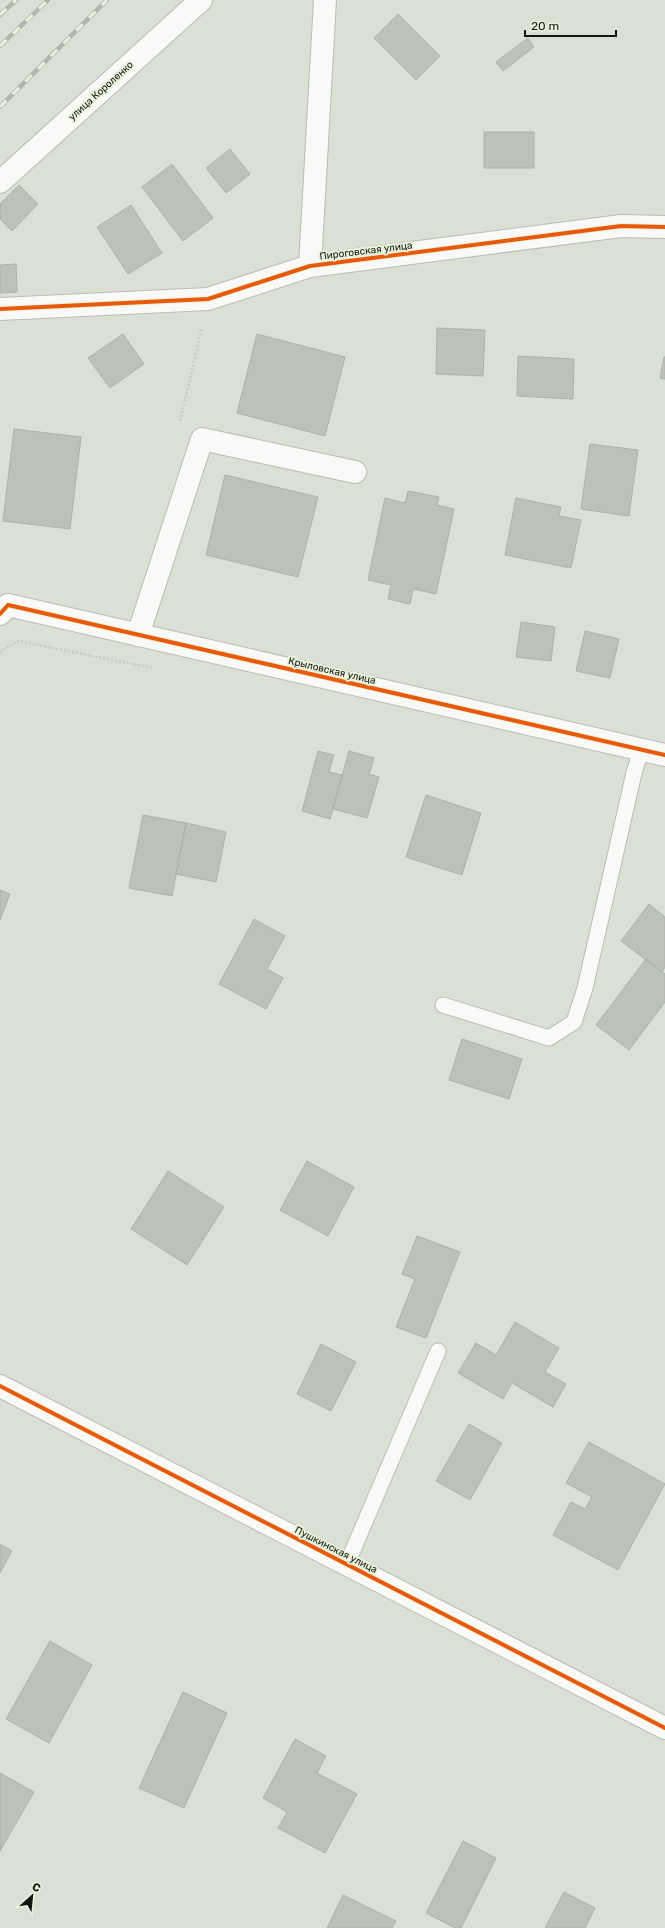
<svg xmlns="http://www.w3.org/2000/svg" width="665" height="1928" viewBox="0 0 665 1928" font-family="Rubik,sans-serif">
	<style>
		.building { fill: #bdc2b8; stroke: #aeb2a9 }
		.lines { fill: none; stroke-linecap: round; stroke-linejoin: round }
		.service-casing { stroke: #b9bdb3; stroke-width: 17 }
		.minor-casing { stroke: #b9bdb3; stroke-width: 24 }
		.tertiary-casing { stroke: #b9bdb3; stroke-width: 24 }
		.path { stroke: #cbccc9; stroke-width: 2.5; stroke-dasharray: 2 2; stroke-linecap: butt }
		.service { stroke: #f9faf8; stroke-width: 15 }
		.minor { stroke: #f9faf8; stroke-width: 22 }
		.tertiary { stroke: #f9faf8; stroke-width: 22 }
		.rail-casing { stroke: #b2b4b0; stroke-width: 4.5 }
		.rail { stroke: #e9f2db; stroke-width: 3; stroke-dasharray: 9; stroke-linecap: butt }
		.cycleway-casing { stroke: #e9f2db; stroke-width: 6 }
		.cycleway { stroke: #e8590c; stroke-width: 4 }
		.labels { text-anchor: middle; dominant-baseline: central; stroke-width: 4; stroke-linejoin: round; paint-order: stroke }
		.street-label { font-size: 10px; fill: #13170f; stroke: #e9f2db }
	</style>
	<rect width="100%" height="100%" fill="#dae0d3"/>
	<path class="building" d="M398,14L440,56L416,80L374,38Z
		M528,38L534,47L503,71L496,62Z
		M484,132H534V168H484Z
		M230,149L250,174L226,193L206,168Z
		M172,164L213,218L183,241L142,187Z
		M19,185L38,204L12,231L0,219V204Z
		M131,205L162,253L128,274L97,227Z
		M16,264L17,292L0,293V265Z
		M437,328L485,330L483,376L436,374Z
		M123,334L144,364L110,388L88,358Z
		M257,334L345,357L325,436L237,413Z
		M518,356L574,359L573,399L517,396Z
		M664,357H665V379L660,378Z
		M14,429L81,437L70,529L3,521Z
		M590,444L638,450L629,516L581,509Z
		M225,475L318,497L298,577L206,555Z
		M408,491L439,497L437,505L454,509L436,594L413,589L410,604L388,599L391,585L368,580L385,498L405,503Z
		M516,498L561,507L559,516L581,520L571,568L505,555Z
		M521,622L555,627L551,661L516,657Z
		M585,631L619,639L610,678L576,671Z
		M318,751L334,755L329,772L342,775L330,819L302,811Z
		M349,751L374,758L369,774L379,777L367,818L333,809Z
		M426,795L481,813L462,875L406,857Z
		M143,815L186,823L172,896L129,888Z
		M186,823L226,832L216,882L176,874Z
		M0,890L10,894L0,920Z
		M649,904L665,917V967L662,972L621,941Z
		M254,919L285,936L267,969L283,978L266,1009L219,984Z
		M646,959L665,974V1002L629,1050L596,1025Z
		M462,1039L522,1059L509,1099L449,1080Z
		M307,1161L354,1187L328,1236L280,1210Z
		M168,1171L224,1207L187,1265L131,1229Z
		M417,1236L460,1252L426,1338L396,1327L415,1279L402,1274Z
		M515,1322L559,1348L545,1372L566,1384L553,1407L512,1383L503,1399L458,1373L476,1343L496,1355Z
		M321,1344L356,1362L331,1411L297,1394Z
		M469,1424L502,1443L470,1500L436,1481Z
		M589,1442L665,1484L618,1570L553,1535L571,1502L585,1509L592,1497L566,1483Z
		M0,1544L12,1551L0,1573Z
		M50,1641L92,1665L49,1743L6,1719Z
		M183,1692L227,1713L184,1808L139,1788Z
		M295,1739L326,1756L317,1773L357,1794L325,1853L278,1828L287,1812L263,1798Z
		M0,1773L34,1792L0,1851Z
		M463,1841L496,1858L461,1928H455L426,1913Z
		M564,1892L595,1908L585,1928H545Z
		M343,1895L396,1921L392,1928H327Z"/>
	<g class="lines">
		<defs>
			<path id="service" d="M443,1005L549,1038L574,1022L585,988L634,773L641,750
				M347,1564L438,1351"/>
			<path id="minor" d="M0,182L201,0
				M310,266L325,0
				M0,309L208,299L310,266L621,226L665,227
				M0,614L8,605L665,755
				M138,635L202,439L355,472"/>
			<path id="tertiary" d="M0,1386L665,1728"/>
		</defs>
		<use href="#service" class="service-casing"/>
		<use href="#minor" class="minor-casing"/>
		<use href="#tertiary" class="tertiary-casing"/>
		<path class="path" d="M180,421L202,327
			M0,652L18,641L153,668"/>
		<use href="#service" class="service"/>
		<use href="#minor" class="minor"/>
		<use href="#tertiary" class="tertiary"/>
		<defs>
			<path id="rail" d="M0,15L16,0
				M0,46L48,0
				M0,107L107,0"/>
		</defs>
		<use href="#rail" class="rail-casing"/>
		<use href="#rail" class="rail"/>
		<defs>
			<path id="cycleway" d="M0,309L208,299L310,266L621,226L665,227
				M0,614L8,605L665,755
				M0,1386L665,1728"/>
		</defs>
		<use href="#cycleway" class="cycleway-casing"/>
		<use href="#cycleway" class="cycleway"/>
	</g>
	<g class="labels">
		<g class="street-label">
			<text transform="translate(101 91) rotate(-42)">улица Короленко</text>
			<text transform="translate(366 251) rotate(-7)">Пироговская улица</text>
			<text transform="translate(332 671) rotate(13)">Крыловская улица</text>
			<text transform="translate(336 1550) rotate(27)">Пушкинская улица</text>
		</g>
	</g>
	<g transform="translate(32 1896) rotate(27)" stroke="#e9f2db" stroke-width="3" paint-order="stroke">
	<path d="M0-3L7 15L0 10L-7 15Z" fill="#13170f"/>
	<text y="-6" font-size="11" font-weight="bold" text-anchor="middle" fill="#13170f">С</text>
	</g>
	<path d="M525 30v6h91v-6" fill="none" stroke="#13170f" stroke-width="2"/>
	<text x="531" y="30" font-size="12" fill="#13170f" stroke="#e9f2db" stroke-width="3" paint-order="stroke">20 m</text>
</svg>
